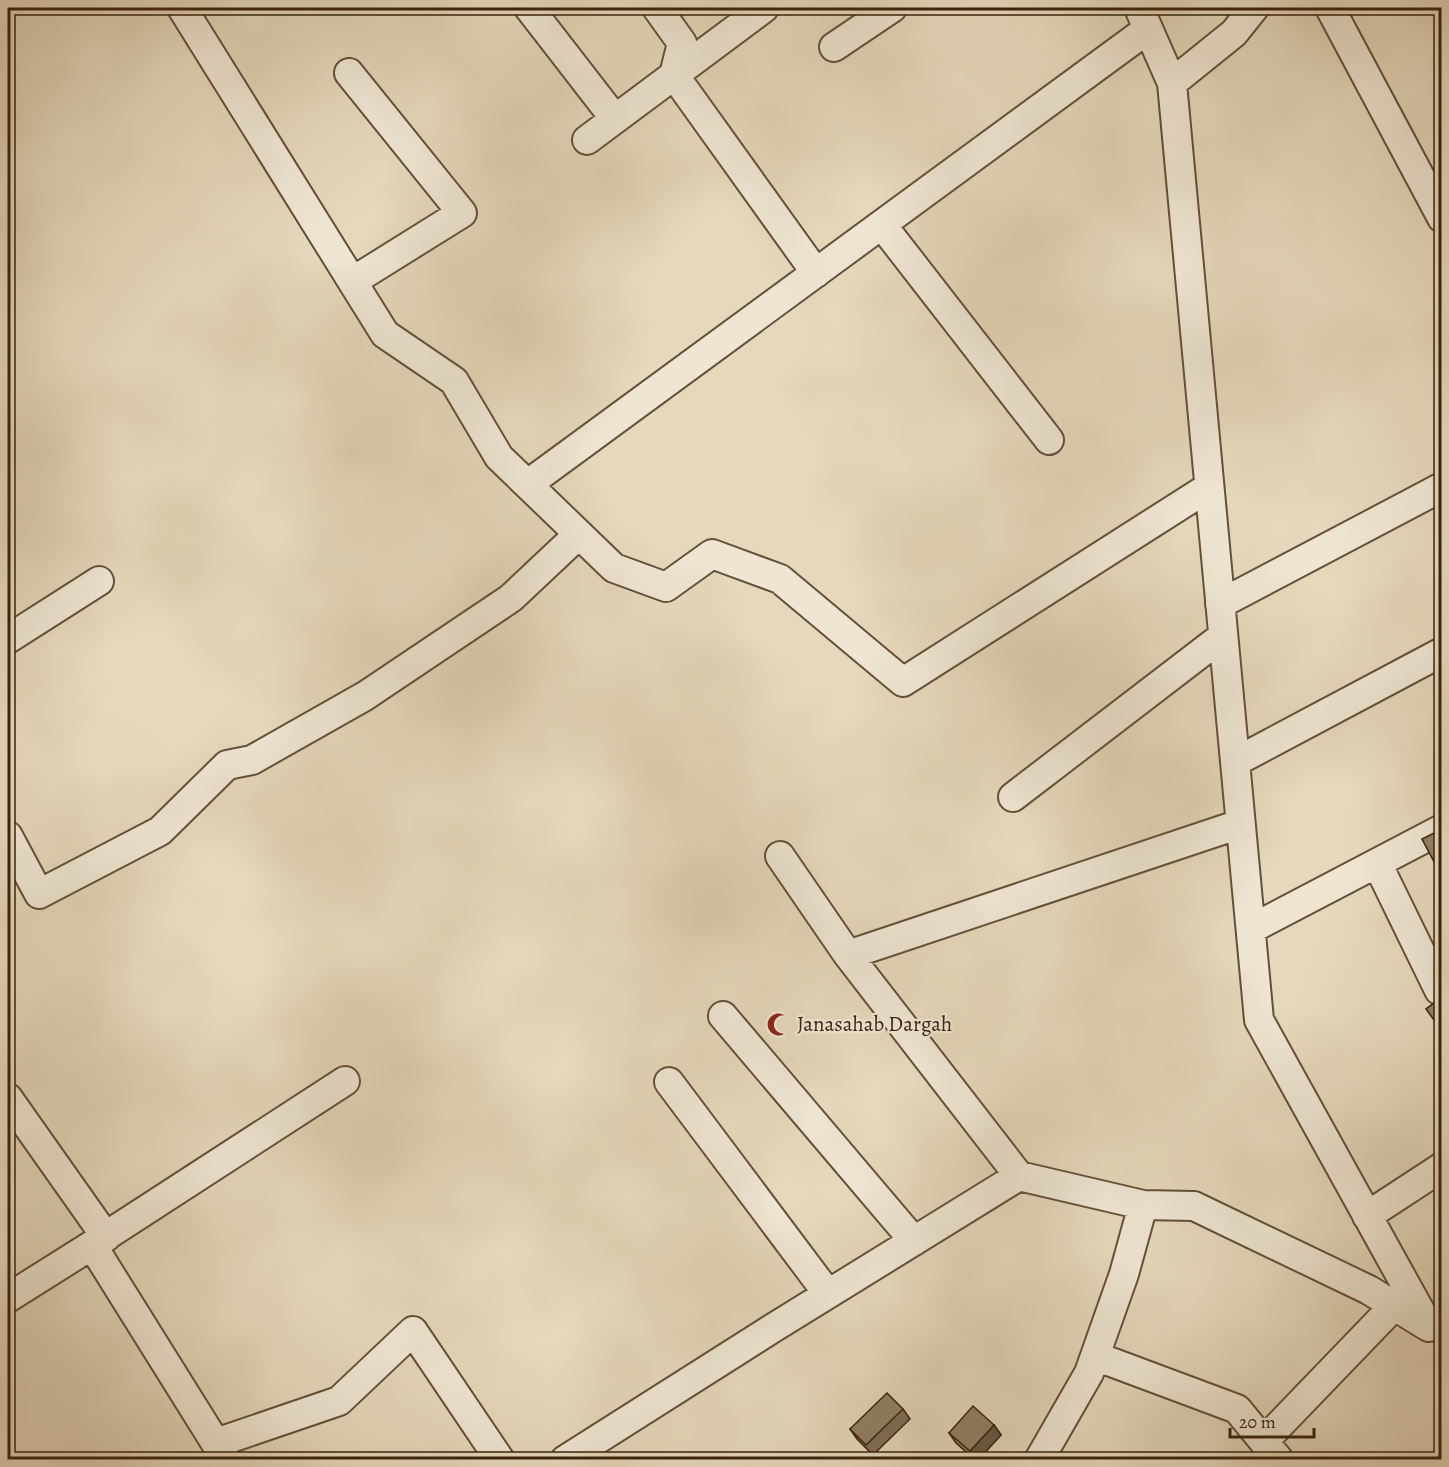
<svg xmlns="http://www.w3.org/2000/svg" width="1449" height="1467" viewBox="0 0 1449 1467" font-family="Alegreya,serif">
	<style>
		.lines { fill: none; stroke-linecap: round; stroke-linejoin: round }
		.minor-casing { stroke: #645039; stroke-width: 32 }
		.minor { stroke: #eee6d3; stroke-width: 28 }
		.wall { fill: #7e6f59; stroke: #39220d; stroke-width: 1.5 }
		.shaded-wall { fill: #665a49; stroke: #39220d; stroke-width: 1.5 }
		.building { fill: #928168; stroke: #39220d; stroke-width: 1.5 }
		.labels { text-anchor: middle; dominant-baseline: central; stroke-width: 4.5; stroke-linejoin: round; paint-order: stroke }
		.poi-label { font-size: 21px; fill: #39220d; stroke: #eee6d3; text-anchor: start }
	</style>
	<rect width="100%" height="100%" fill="#e5d8bc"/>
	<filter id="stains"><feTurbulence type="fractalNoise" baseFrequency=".00333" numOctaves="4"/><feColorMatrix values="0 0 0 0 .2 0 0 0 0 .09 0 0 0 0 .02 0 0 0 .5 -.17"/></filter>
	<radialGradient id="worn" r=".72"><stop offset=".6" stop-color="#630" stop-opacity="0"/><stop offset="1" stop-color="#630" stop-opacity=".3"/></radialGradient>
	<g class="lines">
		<defs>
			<path id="minor" d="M182,8L385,334L454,381L499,457L614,568L666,587L712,554L780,579L903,682L1209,487
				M529,8L615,119
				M657,8L682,43L674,75L816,273
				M1139,8L1172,83L1259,1020L1429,1327
				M1330,8L1442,218
				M834,47L892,8
				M349,73L462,213L353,281
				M1172,83L1234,33L1254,8
				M587,140L764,8
				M882,225L1049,440
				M528,484L1148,29
				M1220,604L1442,487
				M8,639L99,581
				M1235,762L1442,652
				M1013,797L1223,636
				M8,836L39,894L160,831L227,765L252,760L365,696L511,598L579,534
				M780,856L848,955
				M1377,863L1439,990L1442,988
				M1251,929L1442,829
				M723,1016L914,1241
				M669,1082L828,1294
				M8,1098L106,1237
				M1019,1176L848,955L1240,824
				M1367,1216L1442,1167
				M92,1245L345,1081
				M8,1298L92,1245L225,1458
				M1095,1356L1237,1409L1279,1460
				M1264,1441L1394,1306
				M216,1443L339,1401L413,1331L500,1460
				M565,1460L773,1328L1019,1176L1143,1205L1194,1206L1369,1290L1427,1326
				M1039,1460L1089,1373L1124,1274L1143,1205"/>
		</defs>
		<use href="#minor" class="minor-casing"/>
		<use href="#minor" class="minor"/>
	</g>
	<path class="wall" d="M903,1409L910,1419L873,1455L857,1439L850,1429Z
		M994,1425L1001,1435L978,1460H975L956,1443L949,1433Z"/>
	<path class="shaded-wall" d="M994,1425L1001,1435L978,1460H976L970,1451Z"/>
	<path class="building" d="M1442,829V875H1441L1422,839Z
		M1442,997V1031L1426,1009Z
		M887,1393L903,1409L866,1445L850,1429Z
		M973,1406L994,1425L970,1451L949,1433Z"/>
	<defs>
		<symbol id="mosque-bare" viewBox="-9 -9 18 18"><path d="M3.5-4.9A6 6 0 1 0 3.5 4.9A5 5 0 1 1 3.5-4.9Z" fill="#8f2418" stroke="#eee6d3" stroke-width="2.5" paint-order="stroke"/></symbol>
	</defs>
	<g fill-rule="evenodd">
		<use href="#mosque-bare" x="762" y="1008" width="33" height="33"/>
	</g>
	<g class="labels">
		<g class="poi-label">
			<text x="797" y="1024">Janasahab Dargah</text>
		</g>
	</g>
	<rect width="1449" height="1467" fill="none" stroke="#e5d8bc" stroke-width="30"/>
	<rect x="9" y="9" width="1431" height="1449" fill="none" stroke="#39220d" stroke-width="3"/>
	<rect x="15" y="15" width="1419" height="1437" fill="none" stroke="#39220d" stroke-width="1.5"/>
	<path d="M1230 1428v9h84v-9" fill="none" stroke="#39220d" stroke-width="3"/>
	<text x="1239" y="1428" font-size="18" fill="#39220d" stroke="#eee6d3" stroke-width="4.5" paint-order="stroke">20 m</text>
	<rect width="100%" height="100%" filter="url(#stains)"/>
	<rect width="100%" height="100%" fill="url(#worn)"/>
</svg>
